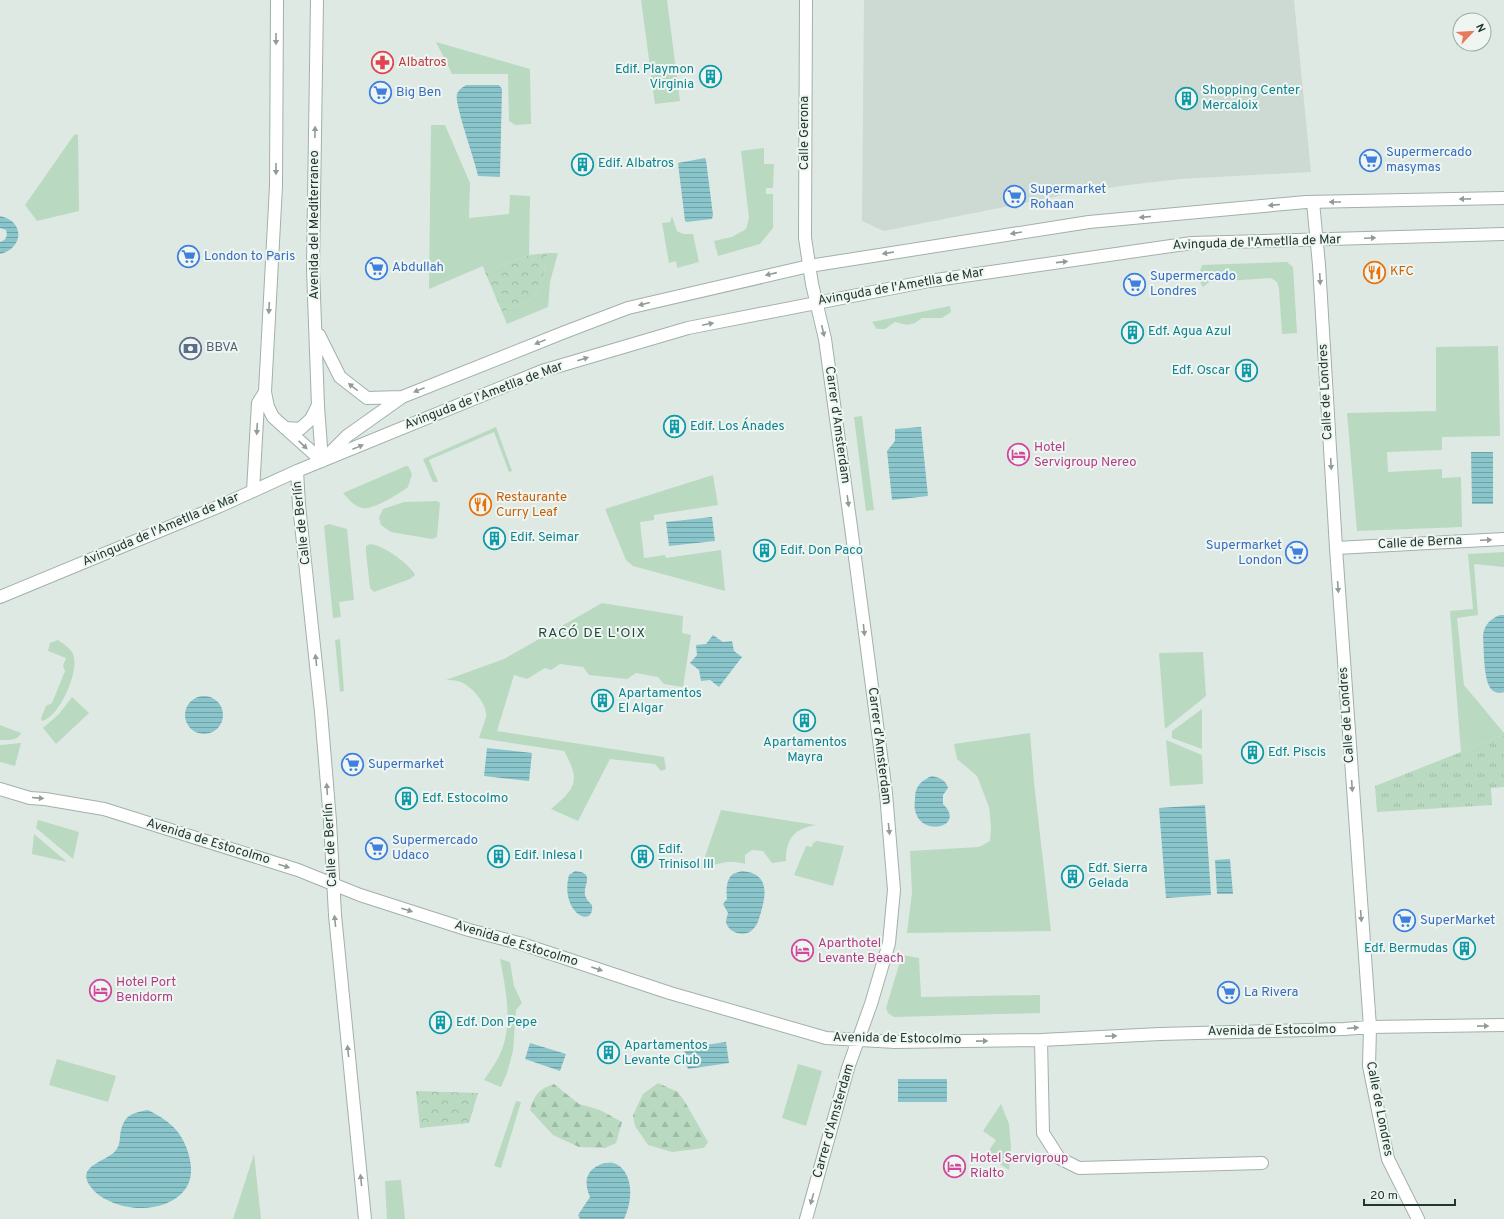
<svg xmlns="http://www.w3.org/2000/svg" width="1504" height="1219" viewBox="0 0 1504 1219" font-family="Overpass,sans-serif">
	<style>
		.built { fill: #cdd9d3 }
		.grass { fill: url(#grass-tufts) }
		.forest { fill: url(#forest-firs) }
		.park { fill: url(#park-crowns) }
		.garden { fill: #b9d9c0 }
		.water { fill: url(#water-rules) }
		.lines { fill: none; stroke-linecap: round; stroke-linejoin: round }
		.minor-casing { stroke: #a2b0ab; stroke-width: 14 }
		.minor { stroke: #fff; stroke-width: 12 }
		.oneway { fill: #909c98 }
		.labels { text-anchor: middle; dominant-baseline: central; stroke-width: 4; stroke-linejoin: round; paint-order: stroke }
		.health-label { font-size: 13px; fill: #be3a42; stroke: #eff6f2; text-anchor: start }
		.culture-label { font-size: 13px; fill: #0d838f; stroke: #eff6f2; text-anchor: start }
		.shop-label { font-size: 13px; fill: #366cbe; stroke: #eff6f2; text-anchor: start }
		.street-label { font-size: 13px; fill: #213831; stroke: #eff6f2 }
		.food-label { font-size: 13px; fill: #c56008; stroke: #eff6f2; text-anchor: start }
		.service-label { font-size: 13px; fill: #4e5e75; stroke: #eff6f2; text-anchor: start }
		.hotel-label { font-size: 13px; fill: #b23c85; stroke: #eff6f2; text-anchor: start }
		.neighbourhood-label { font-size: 14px; letter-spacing: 1px; fill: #1f493c; stroke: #eff6f2 }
	</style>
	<defs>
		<pattern id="grass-tufts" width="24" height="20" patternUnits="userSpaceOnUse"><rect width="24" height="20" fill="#b9d9c0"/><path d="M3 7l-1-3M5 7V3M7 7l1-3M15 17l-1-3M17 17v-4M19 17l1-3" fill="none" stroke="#9fbba5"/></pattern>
		<pattern id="forest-firs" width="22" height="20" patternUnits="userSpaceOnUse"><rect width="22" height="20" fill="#b9d9c0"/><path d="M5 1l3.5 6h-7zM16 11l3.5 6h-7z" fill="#9fbba5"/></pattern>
		<pattern id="park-crowns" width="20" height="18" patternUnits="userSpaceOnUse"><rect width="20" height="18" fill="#b9d9c0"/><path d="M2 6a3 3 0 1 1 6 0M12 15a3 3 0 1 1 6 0" fill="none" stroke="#9fbba5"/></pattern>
		<pattern id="water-rules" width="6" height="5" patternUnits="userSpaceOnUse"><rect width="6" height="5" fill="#8ac5cc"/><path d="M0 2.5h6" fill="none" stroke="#70a1a6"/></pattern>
	</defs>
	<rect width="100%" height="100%" fill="#dfe9e4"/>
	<path class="built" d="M864,0H1294L1311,172L1180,179L1128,185L1074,193L884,231L862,221Z"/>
	<path class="grass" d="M1504,735V787L1491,788L1492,805L1377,812L1375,786Z"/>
	<path class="forest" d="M658,1083L678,1092L685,1102L708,1142L704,1148L672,1152L648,1145L635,1126L633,1115L643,1094Z
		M554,1084L579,1104L600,1110L622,1122L616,1143L605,1148L579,1147L553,1135L530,1110C535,1095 538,1089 554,1084Z"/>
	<path class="park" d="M548,253C545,267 543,287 533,297C527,303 510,308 502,312L485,272L529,255Z
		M416,1091L478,1093L469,1123L420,1128Z"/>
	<path class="garden" d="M641,0H667L680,101L655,104Z
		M436,42L530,69L531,124L515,125L509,121L508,74H452Z
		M431,125H445L470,183L469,218L509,214L510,195L530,196L529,255L485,272L483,266L429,289Z
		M78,134L79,211L37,221L25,205L74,135Z
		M764,148V164H774L773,188H766V194H773V228L760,244L718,256L714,241L732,237L746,229L749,218L741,151Z
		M672,216L677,231L683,234H693L699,262L677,268L676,261L669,263L662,223L670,222Z
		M548,253H558L550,282L548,307L507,324L502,312C510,308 527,303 533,297C543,287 545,267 548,253Z
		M1287,262L1293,267L1297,333L1282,334L1279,289L1277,282L1271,278L1209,282L1203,287L1198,278L1202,265Z
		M950,306L951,312L942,318H922L915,323L907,325L895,322L885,329H877L872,322Z
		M1498,346L1500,436L1442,437V450L1387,452L1388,472L1442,469V478L1461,477L1462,527L1357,531L1347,413L1436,411V347Z
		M862,416L874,510L866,511L854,417Z
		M496,427L512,471L509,472L494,432L429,460L438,482H433L423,459Z
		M406,466H408L412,474L408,487C400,493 372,511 362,508C354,506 348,499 343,493Z
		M713,475L718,505L654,515V520L640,522L644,558L665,555L666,558L721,550L725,591L633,566L626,560L605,509Z
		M437,501L440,503L437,537L432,539L391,532L381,525L379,518L383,509L404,502Z
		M329,524L347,529L354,600L339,602L341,617L333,618L324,526Z
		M370,544C383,545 410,564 415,575L410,579L374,592L370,588L366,553V546Z
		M1504,552V567L1474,564L1478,615L1457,618L1464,685L1504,733V735L1461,752L1450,611L1473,609L1468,554Z
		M602,603L683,616L682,633L691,635L683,687L664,684L658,677L636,673L627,679L589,675L583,667L560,664L551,670L545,668L527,679L514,675L497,731L664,757L666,769L661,771L655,764L610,759L578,821L551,809C576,788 581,781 564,751L479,738C481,731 484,724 486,717C488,704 470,684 458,681C454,680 450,680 446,680L504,659Z
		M340,639L344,691L340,692L335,640Z
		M58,640C62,643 69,647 72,652C82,668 59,718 42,721L41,718L46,706L52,703L65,671L63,666L66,658L48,651L50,643Z
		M1203,652L1206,696L1165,729L1159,653Z
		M72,697L89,713L56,744L43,728L59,714Z
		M1202,709V749L1172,738V731Z
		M0,725L21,733C18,741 8,740 0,740Z
		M1030,733L1034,782L1051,931L907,933L912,893L910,851L979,847L990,841L991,827L989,807L977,776L957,759L954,744Z
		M1166,740L1202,755L1203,784L1170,786Z
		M21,743L15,766L0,762V745Z
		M721,810L816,825C793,829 786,839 786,861L772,863L763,851L752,850L745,855V864C726,858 719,865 701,868Z
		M38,820L79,832L73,859L36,828Z
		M34,834L67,862L32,854Z
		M817,841L844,846L833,886L794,875L806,846L812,847L813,843Z
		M902,955L919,958L921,997L1040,995V1013L894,1017L888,1013L886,1008Z
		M500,959L510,962L514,986L522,1003L516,1010L513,1051L507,1073L501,1087L484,1080C488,1074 493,1067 497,1060C515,1028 506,992 500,959Z
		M57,1059L116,1076L108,1102L49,1085Z
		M798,1064L822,1071L806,1126L782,1118Z
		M516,1101L521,1102L501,1168L494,1166Z
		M1001,1104L1009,1124L1011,1147L1009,1170L986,1155L996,1140L983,1131Z
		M254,1154L261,1219H233Z
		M401,1180L405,1219H387L385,1181Z"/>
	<path class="water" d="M466,85H499L502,89L500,177L478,176C475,160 454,104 457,94C459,89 462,88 466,85Z
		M705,158L706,160L713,215L712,219L687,222L685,221L678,163Z
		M0,216C25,221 24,248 0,254V242C6,240 8,236 6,230L0,228Z
		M921,427L928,496L892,500L887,451L895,441V429Z
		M1471,452H1493V504H1472Z
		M712,517L715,541L669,546L666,522Z
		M1500,615H1504V692C1500,693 1495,693 1492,690C1483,682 1484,647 1483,636C1484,625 1490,619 1500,615Z
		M713,635L723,642L732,641L734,651L742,657L719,687L710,680L701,681L699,670L690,663L697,655L696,645L706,644Z
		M185 715a19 19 0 1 1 38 0a19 19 0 1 1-38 0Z
		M487,748L532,753L529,781L484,776Z
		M932,776C940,778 946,780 948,788L943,795V804C967,827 920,838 915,810C914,806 915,802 915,798C915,786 922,780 932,776Z
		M1205,805L1211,895L1166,898L1159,808Z
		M1230,859L1233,894H1217L1215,860Z
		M575,871C596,873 583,884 585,895C586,899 589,902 592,905C595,930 559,913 569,875Z
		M742,871C768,873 767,892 761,912C759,919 757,927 751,931C744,937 728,933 726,922C726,920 727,916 728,913L723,904L727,899C726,891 726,879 733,874C735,873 739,872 742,871Z
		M726,1042L729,1063L688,1069L687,1066L681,1064C679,1058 680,1055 685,1051V1048Z
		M530,1043L566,1054L560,1071L525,1059Z
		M898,1079H947V1102H898Z
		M148,1110C158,1115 170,1122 177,1131C187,1143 195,1167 189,1182C185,1193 175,1200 165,1204C151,1209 137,1209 123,1206C110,1202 99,1198 90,1186C75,1165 109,1161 116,1150C119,1147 120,1140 120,1136C123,1117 129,1113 148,1110Z
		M604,1163C608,1163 612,1162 616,1164C635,1174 632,1203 624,1219H580L578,1215L590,1197C583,1181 586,1169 604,1163Z"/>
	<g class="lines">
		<defs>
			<path id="minor" d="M277,0L276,186L265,392L268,407L273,417L322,461
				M317,0L313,269L318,406L322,461
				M1313,202L1319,265L1336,548L1370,1027L1369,1066L1388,1159L1418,1219
				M319,335L340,377L367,398L402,397
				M285,428L300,429L311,419L317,407
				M325,458L347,436L402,397L565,332L628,308L809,266L1089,222L1306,202L1504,198
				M297,471L299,505L321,712L330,821L335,915L365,1219
				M253,491L258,403L265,392
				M1336,548L1504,539
				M0,597L220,506L297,471L542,371L688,328L929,281L1192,243L1504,234
				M0,789L30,798L45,799L104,809L298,870L360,895L469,930L519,943L670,993L826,1038L895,1042L1041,1040L1160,1034L1344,1029L1370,1027L1504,1025
				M1041,1040L1043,1133L1059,1158L1079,1168L1262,1163
				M806,1219L848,1068L871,1004L889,943L894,890L886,793L851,527L825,339L812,284L805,238L806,0"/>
		</defs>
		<use href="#minor" class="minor-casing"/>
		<use href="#minor" class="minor"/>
	</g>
	<defs><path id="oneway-solid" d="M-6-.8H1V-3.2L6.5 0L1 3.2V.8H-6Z"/></defs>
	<g class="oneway">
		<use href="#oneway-solid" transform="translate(276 39) rotate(90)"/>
		<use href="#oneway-solid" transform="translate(315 132) rotate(-89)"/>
		<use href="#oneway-solid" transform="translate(276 169) rotate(90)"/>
		<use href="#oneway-solid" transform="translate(1465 199) rotate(179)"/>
		<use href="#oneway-solid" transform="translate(1335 202) rotate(180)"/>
		<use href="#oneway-solid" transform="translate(1274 205) rotate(175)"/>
		<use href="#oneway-solid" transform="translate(1145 217) rotate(175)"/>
		<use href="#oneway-solid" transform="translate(1016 233) rotate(171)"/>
		<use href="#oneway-solid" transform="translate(1370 238) rotate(-2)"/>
		<use href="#oneway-solid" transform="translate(888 253) rotate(171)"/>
		<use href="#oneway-solid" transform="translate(1062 262) rotate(-6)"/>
		<use href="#oneway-solid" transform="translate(771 274) rotate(167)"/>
		<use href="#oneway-solid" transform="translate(1320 279) rotate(87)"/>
		<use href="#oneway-solid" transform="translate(644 304) rotate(166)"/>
		<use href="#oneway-solid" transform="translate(269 308) rotate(93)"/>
		<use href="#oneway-solid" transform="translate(708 324) rotate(-12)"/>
		<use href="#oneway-solid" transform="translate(823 331) rotate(77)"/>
		<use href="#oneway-solid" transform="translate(540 342) rotate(158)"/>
		<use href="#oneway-solid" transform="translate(583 359) rotate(-17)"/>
		<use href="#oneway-solid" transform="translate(353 387) rotate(-142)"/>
		<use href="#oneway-solid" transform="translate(419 390) rotate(158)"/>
		<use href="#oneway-solid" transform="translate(257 429) rotate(93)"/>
		<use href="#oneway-solid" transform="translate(303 445) rotate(43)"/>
		<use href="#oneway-solid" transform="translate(358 447) rotate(-22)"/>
		<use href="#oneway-solid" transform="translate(1331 464) rotate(87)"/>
		<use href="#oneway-solid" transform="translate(848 501) rotate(82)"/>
		<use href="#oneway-solid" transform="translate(1486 540) rotate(-3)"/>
		<use href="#oneway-solid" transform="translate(1338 587) rotate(86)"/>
		<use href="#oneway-solid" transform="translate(864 630) rotate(84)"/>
		<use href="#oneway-solid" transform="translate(316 660) rotate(-96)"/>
		<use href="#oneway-solid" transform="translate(1352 786) rotate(86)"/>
		<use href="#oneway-solid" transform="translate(327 789) rotate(-94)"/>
		<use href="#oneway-solid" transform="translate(38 798) rotate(5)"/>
		<use href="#oneway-solid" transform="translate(889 829) rotate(84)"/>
		<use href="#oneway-solid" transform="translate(284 866) rotate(18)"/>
		<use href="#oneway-solid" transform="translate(407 910) rotate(18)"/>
		<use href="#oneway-solid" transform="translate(1361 916) rotate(86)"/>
		<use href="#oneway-solid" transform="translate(335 921) rotate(-96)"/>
		<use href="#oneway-solid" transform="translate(597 969) rotate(19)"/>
		<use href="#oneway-solid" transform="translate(1483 1026) rotate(-1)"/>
		<use href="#oneway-solid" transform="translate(1353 1028) rotate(-5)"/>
		<use href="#oneway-solid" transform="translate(1111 1036) rotate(-3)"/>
		<use href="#oneway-solid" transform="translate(982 1041) rotate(-1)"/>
		<use href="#oneway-solid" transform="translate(348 1051) rotate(-96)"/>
		<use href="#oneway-solid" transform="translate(361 1180) rotate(-96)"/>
		<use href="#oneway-solid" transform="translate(812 1199) rotate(106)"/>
	</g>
	<defs>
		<symbol id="pharmacy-ring" viewBox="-11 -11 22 22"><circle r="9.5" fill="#eff6f2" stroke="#e0444e" stroke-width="1.5"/><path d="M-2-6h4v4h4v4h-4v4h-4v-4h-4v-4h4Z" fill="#e0444e"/></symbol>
		<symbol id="building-ring" viewBox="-11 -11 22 22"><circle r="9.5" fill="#eff6f2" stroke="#0f9aa8" stroke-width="1.5"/><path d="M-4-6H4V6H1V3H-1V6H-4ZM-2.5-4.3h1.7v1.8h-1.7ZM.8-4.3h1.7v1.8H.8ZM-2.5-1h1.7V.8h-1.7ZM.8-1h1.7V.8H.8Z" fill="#0f9aa8"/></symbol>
		<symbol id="supermarket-ring" viewBox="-11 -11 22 22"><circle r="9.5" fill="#eff6f2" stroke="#3f7fe0" stroke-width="1.5"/><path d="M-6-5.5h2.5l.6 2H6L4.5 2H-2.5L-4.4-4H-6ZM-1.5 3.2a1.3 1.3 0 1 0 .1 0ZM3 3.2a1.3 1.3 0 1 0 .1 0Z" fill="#3f7fe0"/></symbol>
		<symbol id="restaurant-ring" viewBox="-11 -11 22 22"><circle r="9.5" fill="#eff6f2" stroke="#e8710a" stroke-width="1.5"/><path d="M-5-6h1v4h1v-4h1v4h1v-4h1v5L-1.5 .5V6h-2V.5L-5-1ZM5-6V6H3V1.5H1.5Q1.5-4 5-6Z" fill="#e8710a"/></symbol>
		<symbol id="bank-ring" viewBox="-11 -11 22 22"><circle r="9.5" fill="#eff6f2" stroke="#5c6f8a" stroke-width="1.5"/><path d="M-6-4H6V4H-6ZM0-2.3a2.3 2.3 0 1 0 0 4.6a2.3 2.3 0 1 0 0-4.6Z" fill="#5c6f8a"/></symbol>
		<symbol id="hotel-ring" viewBox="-11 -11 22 22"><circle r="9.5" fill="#eff6f2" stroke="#d1479c" stroke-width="1.5"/><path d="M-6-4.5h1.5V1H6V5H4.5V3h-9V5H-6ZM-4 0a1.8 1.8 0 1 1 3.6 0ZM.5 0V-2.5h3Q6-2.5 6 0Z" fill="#d1479c"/></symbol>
	</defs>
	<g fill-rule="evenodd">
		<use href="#pharmacy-ring" x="370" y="50" width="25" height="25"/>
		<use href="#building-ring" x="698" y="64" width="25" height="25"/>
		<use href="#supermarket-ring" x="368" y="80" width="25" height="25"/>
		<use href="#building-ring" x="1174" y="86" width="25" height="25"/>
		<use href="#supermarket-ring" x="1358" y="148" width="25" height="25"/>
		<use href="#building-ring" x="570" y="152" width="25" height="25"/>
		<use href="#supermarket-ring" x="1002" y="184" width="25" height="25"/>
		<use href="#supermarket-ring" x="176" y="244" width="25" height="25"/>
		<use href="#supermarket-ring" x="364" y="256" width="25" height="25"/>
		<use href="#restaurant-ring" x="1362" y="260" width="25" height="25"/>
		<use href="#supermarket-ring" x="1122" y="272" width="25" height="25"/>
		<use href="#building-ring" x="1120" y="320" width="25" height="25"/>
		<use href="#bank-ring" x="178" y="336" width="25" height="25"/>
		<use href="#building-ring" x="1234" y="358" width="25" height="25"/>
		<use href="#building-ring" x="662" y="414" width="25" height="25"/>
		<use href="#hotel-ring" x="1006" y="442" width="25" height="25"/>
		<use href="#restaurant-ring" x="468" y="492" width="25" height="25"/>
		<use href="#building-ring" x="482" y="526" width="25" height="25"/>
		<use href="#building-ring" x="752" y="538" width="25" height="25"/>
		<use href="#supermarket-ring" x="1284" y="540" width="25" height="25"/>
		<use href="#building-ring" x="590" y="688" width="25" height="25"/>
		<use href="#building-ring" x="792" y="708" width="25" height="25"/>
		<use href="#building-ring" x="1240" y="740" width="25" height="25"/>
		<use href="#supermarket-ring" x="340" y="752" width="25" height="25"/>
		<use href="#building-ring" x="394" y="786" width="25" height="25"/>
		<use href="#supermarket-ring" x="364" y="836" width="25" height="25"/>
		<use href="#building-ring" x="486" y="844" width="25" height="25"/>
		<use href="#building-ring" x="630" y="844" width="25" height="25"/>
		<use href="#building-ring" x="1060" y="864" width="25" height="25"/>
		<use href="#supermarket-ring" x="1392" y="908" width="25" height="25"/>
		<use href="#building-ring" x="1452" y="936" width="25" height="25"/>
		<use href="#hotel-ring" x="790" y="938" width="25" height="25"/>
		<use href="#hotel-ring" x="88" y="978" width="25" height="25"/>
		<use href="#supermarket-ring" x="1216" y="980" width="25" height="25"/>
		<use href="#building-ring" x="428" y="1010" width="25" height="25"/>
		<use href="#building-ring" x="596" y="1040" width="25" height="25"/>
		<use href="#hotel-ring" x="942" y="1154" width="25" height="25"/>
	</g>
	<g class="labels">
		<g class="health-label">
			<text x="398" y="63">Albatros</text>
		</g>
		<g class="culture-label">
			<text x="694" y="70" text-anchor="end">Edif. Playmon<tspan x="694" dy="15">Virginia</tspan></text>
			<text x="1202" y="91">Shopping Center<tspan x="1202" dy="15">Mercaloix</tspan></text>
			<text x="598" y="164">Edif. Albatros</text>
			<text x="1148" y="332">Edf. Agua Azul</text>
			<text x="1230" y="371" text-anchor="end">Edf. Oscar</text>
			<text x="690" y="427">Edif. Los Ánades</text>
			<text x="510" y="538">Edif. Seimar</text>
			<text x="780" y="551">Edif. Don Paco</text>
			<text x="618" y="694">Apartamentos<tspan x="618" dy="15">El Algar</tspan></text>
			<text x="805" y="743" text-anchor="middle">Apartamentos<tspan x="805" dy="15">Mayra</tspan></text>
			<text x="1268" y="753">Edf. Piscis</text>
			<text x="422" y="799">Edf. Estocolmo</text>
			<text x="658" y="850">Edif.<tspan x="658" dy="15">Trinisol III</tspan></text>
			<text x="514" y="856">Edif. Inlesa I</text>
			<text x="1088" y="869">Edf. Sierra<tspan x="1088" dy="15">Gelada</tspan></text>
			<text x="1448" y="949" text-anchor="end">Edf. Bermudas</text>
			<text x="456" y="1023">Edf. Don Pepe</text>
			<text x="624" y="1046">Apartamentos<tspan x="624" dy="15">Levante Club</tspan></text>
		</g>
		<g class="shop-label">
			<text x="396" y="93">Big Ben</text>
			<text x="1386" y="153">Supermercado<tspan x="1386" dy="15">masymas</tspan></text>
			<text x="1030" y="190">Supermarket<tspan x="1030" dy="15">Rohaan</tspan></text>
			<text x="204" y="257">London to Paris</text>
			<text x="392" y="268">Abdullah</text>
			<text x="1150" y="277">Supermercado<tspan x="1150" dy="15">Londres</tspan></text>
			<text x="1282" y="546" text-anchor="end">Supermarket<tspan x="1282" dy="15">London</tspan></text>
			<text x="368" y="765">Supermarket</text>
			<text x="392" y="841">Supermercado<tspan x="392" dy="15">Udaco</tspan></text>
			<text x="1420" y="921">SuperMarket</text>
			<text x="1244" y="993">La Rivera</text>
		</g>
		<g class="street-label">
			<text transform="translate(805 133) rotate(-90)">Calle Gerona</text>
			<text transform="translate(315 225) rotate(-90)">Avenida del Mediterraneo</text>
			<text transform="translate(1257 243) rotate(-2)">Avinguda de l'Ametlla de Mar</text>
			<text transform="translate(901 287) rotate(-10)">Avinguda de l'Ametlla de Mar</text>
			<text transform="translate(1326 392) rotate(-93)">Calle de Londres</text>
			<text transform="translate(484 396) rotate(-21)">Avinguda de l'Ametlla de Mar</text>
			<text transform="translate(837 425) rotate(82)">Carrer d'Amsterdam</text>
			<text transform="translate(302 523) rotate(-96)">Calle de Berlín</text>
			<text transform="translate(161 530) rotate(-23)">Avinguda de l'Ametlla de Mar</text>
			<text transform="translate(1420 543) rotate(-3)">Calle de Berna</text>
			<text transform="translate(1347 715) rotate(-94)">Calle de Londres</text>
			<text transform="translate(879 746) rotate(83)">Carrer d'Amsterdam</text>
			<text transform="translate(208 842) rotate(17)">Avenida de Estocolmo</text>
			<text transform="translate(331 845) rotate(-93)">Calle de Berlín</text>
			<text transform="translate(516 944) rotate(17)">Avenida de Estocolmo</text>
			<text transform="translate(1272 1031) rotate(-1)">Avenida de Estocolmo</text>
			<text transform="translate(897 1039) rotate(1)">Avenida de Estocolmo</text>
			<text transform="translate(1379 1109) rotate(79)">Calle de Londres</text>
			<text transform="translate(834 1121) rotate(-74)">Carrer d'Amsterdam</text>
		</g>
		<g class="food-label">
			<text x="1390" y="272">KFC</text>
			<text x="496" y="498">Restaurante<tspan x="496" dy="15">Curry Leaf</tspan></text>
		</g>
		<g class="service-label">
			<text x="206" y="348">BBVA</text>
		</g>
		<g class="hotel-label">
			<text x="1034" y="448">Hotel<tspan x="1034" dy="15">Servigroup Nereo</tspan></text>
			<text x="818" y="944">Aparthotel<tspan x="818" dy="15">Levante Beach</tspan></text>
			<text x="116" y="983">Hotel Port<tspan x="116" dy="15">Benidorm</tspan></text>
			<text x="970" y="1159">Hotel Servigroup<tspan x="970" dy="15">Rialto</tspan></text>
		</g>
		<g class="neighbourhood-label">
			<text x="592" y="633">RACÓ DE L'OIX</text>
		</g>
	</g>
	<g transform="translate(1472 32) rotate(65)"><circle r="19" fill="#eff6f2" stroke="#9daaa5"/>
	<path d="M0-3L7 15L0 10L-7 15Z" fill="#e9795e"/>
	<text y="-6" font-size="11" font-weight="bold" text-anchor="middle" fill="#213831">N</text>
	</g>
	<path d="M1364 1199v6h91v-6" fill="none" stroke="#213831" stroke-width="2"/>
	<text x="1370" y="1199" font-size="12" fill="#213831" stroke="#eff6f2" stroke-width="3" paint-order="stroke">20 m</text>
</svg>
